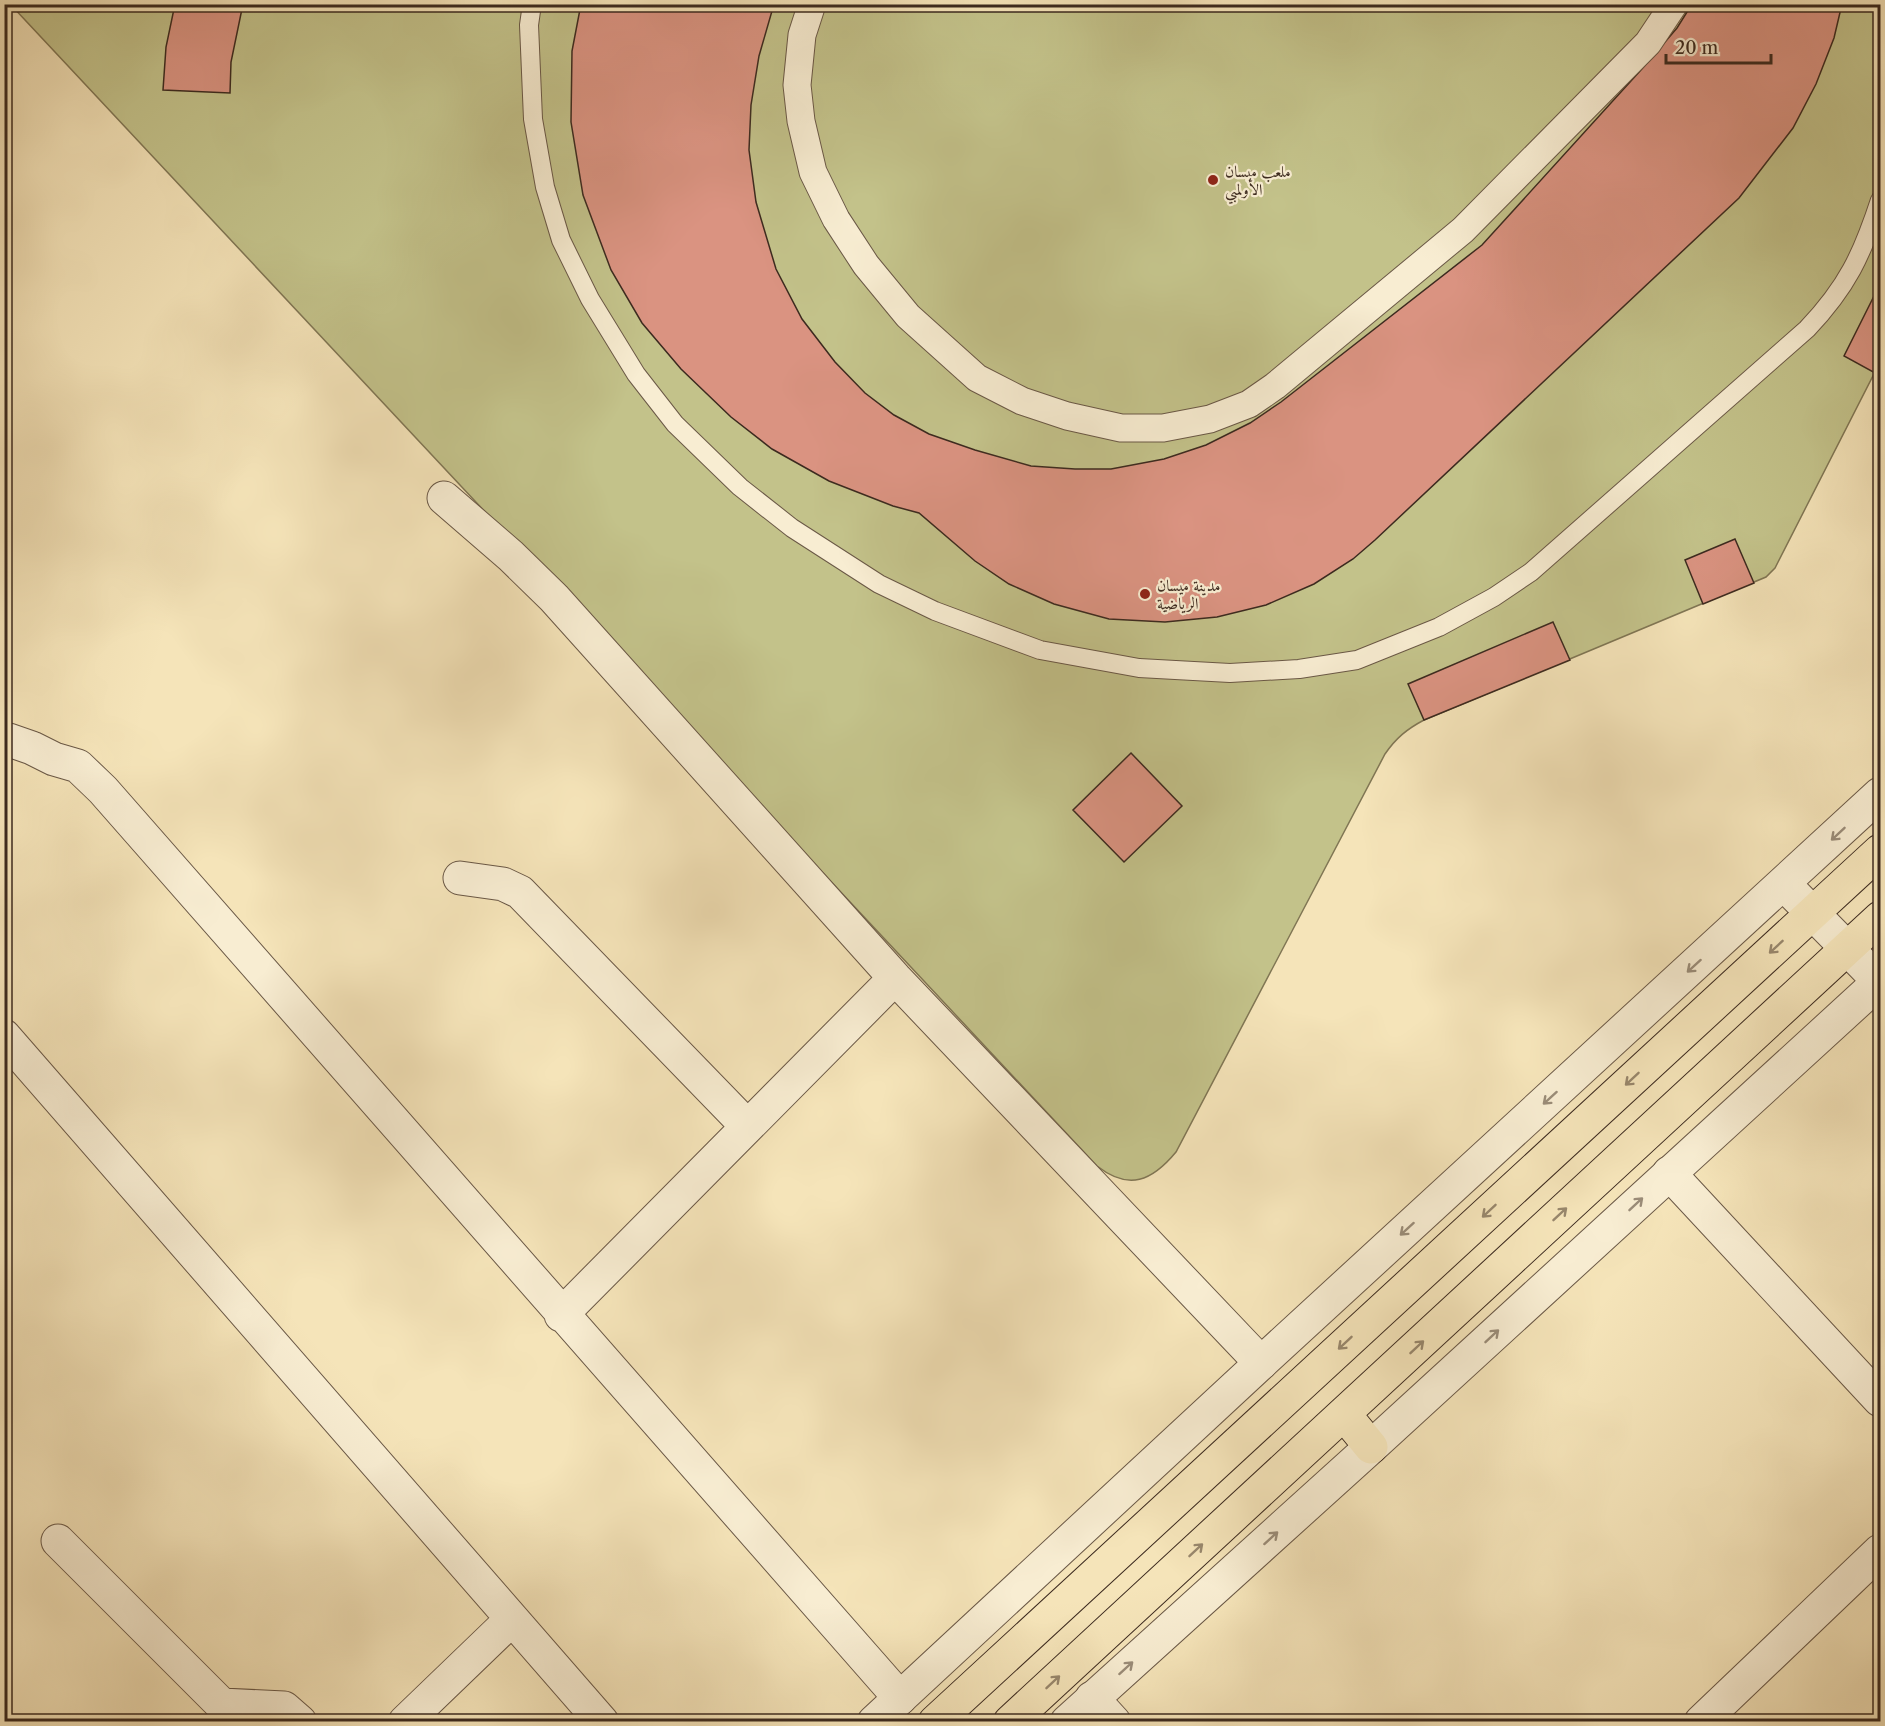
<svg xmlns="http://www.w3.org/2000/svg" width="1885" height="1726" viewBox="0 0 1885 1726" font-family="'Libre Caslon Text',Amiri,serif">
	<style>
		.green { fill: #c3c28a; stroke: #807654; stroke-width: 1.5 }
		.building { fill: #da9381; stroke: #3c2a1f; stroke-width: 1.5 }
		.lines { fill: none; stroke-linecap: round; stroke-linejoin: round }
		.service-casing { stroke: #6a5846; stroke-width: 20 }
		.pedestrian-casing { stroke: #6a5846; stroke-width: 29 }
		.minor-casing { stroke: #6a5846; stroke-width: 35 }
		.tertiary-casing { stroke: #6a5846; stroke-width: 35 }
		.primary-casing { stroke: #3c2a1f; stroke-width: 35 }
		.service { stroke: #f8edd2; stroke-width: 18 }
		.pedestrian { stroke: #f8edd2; stroke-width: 27 }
		.minor { stroke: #f8edd2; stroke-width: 33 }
		.tertiary { stroke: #f8edd2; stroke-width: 33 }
		.primary { stroke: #f5e4b9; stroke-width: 33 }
		.oneway { stroke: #9a8c78 }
		.oneway2 { stroke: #98876c }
		.poi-dot { fill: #8f2418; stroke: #f8edd2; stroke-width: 2 }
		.labels { text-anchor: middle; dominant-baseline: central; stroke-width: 4.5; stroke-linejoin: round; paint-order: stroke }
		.poi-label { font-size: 16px; fill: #3c2a1f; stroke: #f8edd2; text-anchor: start }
	</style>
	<rect width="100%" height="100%" fill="#f5e4b9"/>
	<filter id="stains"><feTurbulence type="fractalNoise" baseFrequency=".00333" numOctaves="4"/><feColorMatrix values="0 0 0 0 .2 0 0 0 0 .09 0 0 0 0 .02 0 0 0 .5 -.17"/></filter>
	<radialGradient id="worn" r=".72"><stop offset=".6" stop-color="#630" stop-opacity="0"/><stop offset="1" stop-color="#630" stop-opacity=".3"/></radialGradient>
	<path class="green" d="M11,5H1880V362L1775,568L1766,577L1424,720C1407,729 1396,738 1385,754L1176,1152C1152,1181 1129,1191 1097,1166Z"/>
	<path class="building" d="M175,4H243L231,62L230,93L163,90L166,47Z
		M581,4H774L759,56L751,105L749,150L756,202L776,269L802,319L835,362L865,393L894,415L929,434L975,450L1031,466L1075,469H1111L1164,459L1206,445L1250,423L1281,402L1482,245L1640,71L1677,28L1692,4H1842L1834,38L1816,84L1793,128L1739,198L1375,540L1353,559L1314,584L1266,605L1217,617L1165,622L1109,619L1054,604L1009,584L975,561L919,513L893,506L829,481L772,449L731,417L681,369L642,323L611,270L583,195L571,122L572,51Z
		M1880,284V362L1875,373L1844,356Z
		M1735,539L1754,583L1703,604L1685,560Z
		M1553,622L1570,660L1424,720L1408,684Z
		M1131,753L1182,806L1124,862L1073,810Z"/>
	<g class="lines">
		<defs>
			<path id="service" d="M532,4L529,25L533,119L545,187L561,240L590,299L636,374L675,424L740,487L792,528L879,584L935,611L1040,650L1139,668L1230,673L1299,669L1357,660L1439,627L1494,597L1531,572L1807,329C1847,287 1862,255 1880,200"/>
			<path id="pedestrian" d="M812,4L802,35L797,85L801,121L813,172L836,219L866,265L908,316L977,378L1022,401L1067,416L1121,428H1163L1210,419L1249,404L1275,386L1463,230L1648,43L1674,4"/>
			<path id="minor" d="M444,498L511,556L554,598L895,978L1261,1363
				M4,741L9,740L32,748L54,759L78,766L103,790L900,1698
				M460,878L503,884L520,892L747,1126
				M1784,884L1880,982
				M4,1036L602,1722
				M1669,1173L1880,1400
				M561,1315L895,978
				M58,1541L222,1705L284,1708L300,1722
				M1092,1698L1114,1722
				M405,1722L512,1619
				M1701,1722L1880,1551"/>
			<path id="tertiary" d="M874,1722L1261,1363L1880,794
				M1067,1722L1371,1447L1880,981"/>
			<path id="primary" d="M1344,1414L1371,1447
				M935,1722L1880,851
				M1010,1722L1880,918"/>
		</defs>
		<use href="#service" class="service-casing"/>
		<use href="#pedestrian" class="pedestrian-casing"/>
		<use href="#minor" class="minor-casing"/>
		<use href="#tertiary" class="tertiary-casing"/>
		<use href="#primary" class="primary-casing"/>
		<use href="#service" class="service"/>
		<use href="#pedestrian" class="pedestrian"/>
		<use href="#minor" class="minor"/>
		<use href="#tertiary" class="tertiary"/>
		<use href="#primary" class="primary"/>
	</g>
	<defs><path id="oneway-shaft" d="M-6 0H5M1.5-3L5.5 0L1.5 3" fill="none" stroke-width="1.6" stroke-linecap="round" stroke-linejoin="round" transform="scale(1.5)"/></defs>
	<g class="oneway">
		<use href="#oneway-shaft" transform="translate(1838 834) rotate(137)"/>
		<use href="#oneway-shaft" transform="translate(1694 966) rotate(138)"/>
		<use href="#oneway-shaft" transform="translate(1550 1098) rotate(138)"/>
		<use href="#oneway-shaft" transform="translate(1636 1204) rotate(-43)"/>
		<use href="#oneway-shaft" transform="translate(1407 1229) rotate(138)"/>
		<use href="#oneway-shaft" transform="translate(1492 1336) rotate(-43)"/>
		<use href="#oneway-shaft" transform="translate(1271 1538) rotate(-42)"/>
		<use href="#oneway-shaft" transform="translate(1126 1668) rotate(-42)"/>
	</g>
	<g class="oneway2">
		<use href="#oneway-shaft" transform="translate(1776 947) rotate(137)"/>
		<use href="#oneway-shaft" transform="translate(1632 1079) rotate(137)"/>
		<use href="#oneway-shaft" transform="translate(1489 1211) rotate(137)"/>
		<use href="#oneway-shaft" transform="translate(1560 1214) rotate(-43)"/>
		<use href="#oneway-shaft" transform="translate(1345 1343) rotate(137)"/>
		<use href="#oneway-shaft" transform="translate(1417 1347) rotate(-43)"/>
		<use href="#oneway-shaft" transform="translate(1196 1550) rotate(-43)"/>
		<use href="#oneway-shaft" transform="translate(1053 1682) rotate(-43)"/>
	</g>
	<g class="poi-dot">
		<circle cx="1213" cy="180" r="6"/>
		<circle cx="1145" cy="594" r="6"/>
	</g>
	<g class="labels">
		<g class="poi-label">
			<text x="1225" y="171">ملعب ميسان<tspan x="1225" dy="18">الأولمبي</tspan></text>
			<text x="1157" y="585">مدينة ميسان<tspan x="1157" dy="18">الرياضية</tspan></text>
		</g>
	</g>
	<rect width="1885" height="1726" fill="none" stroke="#f5e4b9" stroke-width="24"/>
	<rect x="6" y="6" width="1873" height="1714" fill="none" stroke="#3c2a1f" stroke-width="3"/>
	<rect x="12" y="12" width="1861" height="1702" fill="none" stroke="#3c2a1f" stroke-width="1.5"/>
	<path d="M1666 54v9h105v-9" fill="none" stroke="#3c2a1f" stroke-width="3"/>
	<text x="1675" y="54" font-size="18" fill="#3c2a1f" stroke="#f8edd2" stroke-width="4.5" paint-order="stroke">20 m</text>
	<rect width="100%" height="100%" filter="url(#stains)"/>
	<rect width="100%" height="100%" fill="url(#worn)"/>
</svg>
